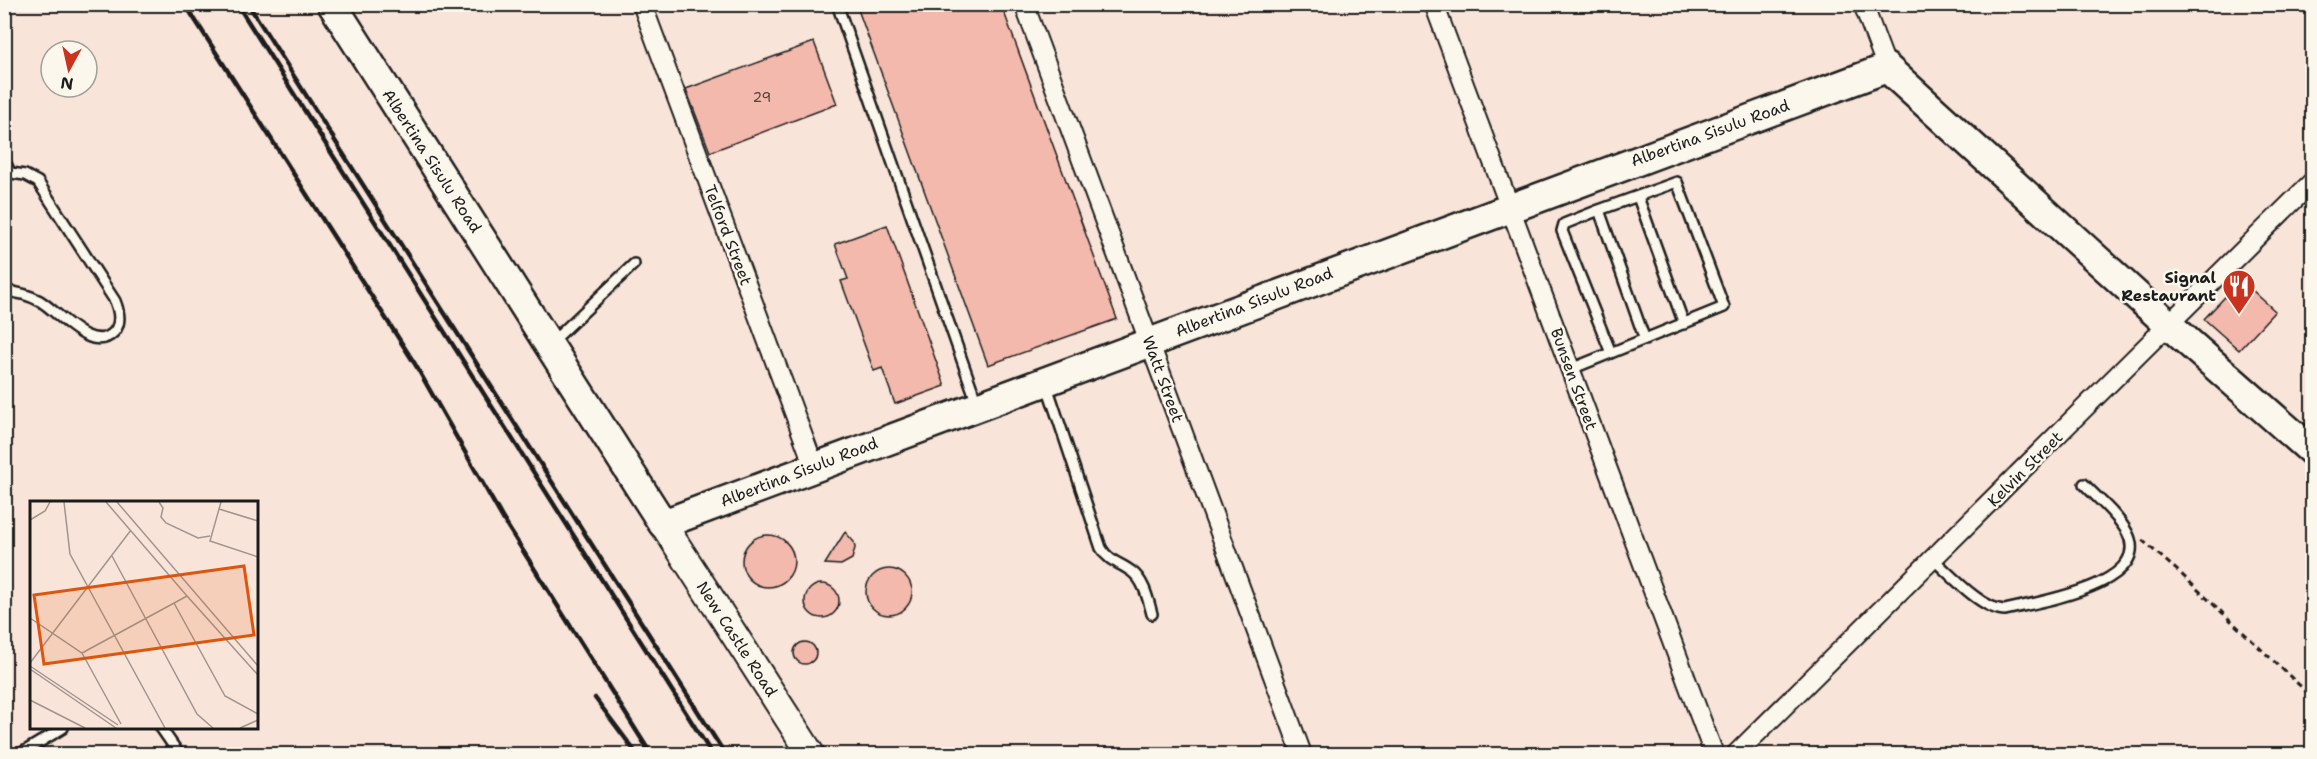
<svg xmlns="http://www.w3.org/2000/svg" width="2317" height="759" viewBox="0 0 2317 759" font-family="'Shantell Sans',sans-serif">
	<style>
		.building { fill: #f3b9ac; stroke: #1c1c1c; stroke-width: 1.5 }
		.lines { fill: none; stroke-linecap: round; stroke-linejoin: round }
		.lane-casing { stroke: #1c1c1c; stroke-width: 14 }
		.street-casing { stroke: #1c1c1c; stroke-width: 22 }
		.secondary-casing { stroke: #1c1c1c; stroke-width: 30 }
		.primary-casing { stroke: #1c1c1c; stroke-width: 33 }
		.path { stroke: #1c1c1c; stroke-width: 3; stroke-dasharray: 6 4.5; stroke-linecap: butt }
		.lane { stroke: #fbf7ec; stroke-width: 9 }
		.street { stroke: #fbf7ec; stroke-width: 18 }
		.secondary { stroke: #fbf7ec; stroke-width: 26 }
		.primary { stroke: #fbf7ec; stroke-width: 28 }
		.rail { stroke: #1c1c1c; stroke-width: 4.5 }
		.labels { text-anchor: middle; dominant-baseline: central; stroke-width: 5; stroke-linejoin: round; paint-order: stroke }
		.number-label { font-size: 14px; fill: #524340 }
		.street-label { font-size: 16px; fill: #1c1c1c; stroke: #fbf7ec }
		.poi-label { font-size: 16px; font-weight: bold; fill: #1c1c1c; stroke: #fbf7ec; text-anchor: end }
		.inset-road { fill: none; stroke: #a1948d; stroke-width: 1.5 }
		.view { fill: #de560d; fill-opacity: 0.15; stroke: #de560d; stroke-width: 3 }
		.inset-edge { fill: none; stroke: #1c1c1c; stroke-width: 3 }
	</style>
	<rect width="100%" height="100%" fill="#f9e4d9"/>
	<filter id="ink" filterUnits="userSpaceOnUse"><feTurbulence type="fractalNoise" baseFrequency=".0167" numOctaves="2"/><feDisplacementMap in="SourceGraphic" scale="12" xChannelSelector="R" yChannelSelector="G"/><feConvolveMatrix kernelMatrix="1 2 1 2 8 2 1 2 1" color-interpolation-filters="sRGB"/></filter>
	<g filter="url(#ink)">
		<path class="building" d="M856,4H1001L1117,319L988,365Z
			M814,42L837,104L710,152L686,89Z
			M887,225L945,386L895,404L882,368L874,371L841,281L848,279L835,244Z
			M2241,280L2275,311L2239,350L2204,319Z
			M845,532L854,542L855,548L852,559L841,565L825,564Z
			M742 561a26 26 0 1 1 52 0a26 26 0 1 1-52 0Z
			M866 592a23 23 0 1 1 46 0a23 23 0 1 1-46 0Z
			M805 601a17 17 0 1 1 34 0a17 17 0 1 1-34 0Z
			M794 653a11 11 0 1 1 22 0a11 11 0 1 1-22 0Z"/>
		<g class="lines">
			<defs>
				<path id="lane" d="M837,4L977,403
					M4,160L10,172
					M4,172L25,175L38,182L115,301C119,311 122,323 114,332C92,355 60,313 40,301C29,295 17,292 4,291
					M1638,197L1684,324
					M551,343L634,264
					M1611,353L1562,231L1564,224L1599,210L1645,340
					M1571,369L1724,307L1677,182L1599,210
					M1047,386L1101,548C1109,562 1119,562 1131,571C1144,580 1148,599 1152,614
					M1933,559C1951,575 1982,610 2005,610C2036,602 2155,585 2127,532C2117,514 2098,499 2084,484
					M161,728L179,754
					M20,754L63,728"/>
				<path id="street" d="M642,4L814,466
					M1024,4L1302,754
					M1434,4L1714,754
					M1863,4L1887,68
					M1736,754L2312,182"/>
				<path id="secondary" d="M663,524L811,754"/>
				<path id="primary" d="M332,4L663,524L1887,68L2170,326L2312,451"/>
			</defs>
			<use href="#lane" class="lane-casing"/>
			<use href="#street" class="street-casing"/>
			<use href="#secondary" class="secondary-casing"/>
			<use href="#primary" class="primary-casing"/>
			<path class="path" d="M2142,540L2179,572L2312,697"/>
			<use href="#lane" class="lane"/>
			<use href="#street" class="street"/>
			<use href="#secondary" class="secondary"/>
			<use href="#primary" class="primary"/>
			<path class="rail" d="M185,4L415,364L503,519L651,754
				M237,4L712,754
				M248,4L725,754
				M595,698L637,754"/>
		</g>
	</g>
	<defs>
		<symbol id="restaurant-pin" viewBox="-11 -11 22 30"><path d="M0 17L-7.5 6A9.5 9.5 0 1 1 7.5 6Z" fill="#c8321e" stroke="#fbf7ec"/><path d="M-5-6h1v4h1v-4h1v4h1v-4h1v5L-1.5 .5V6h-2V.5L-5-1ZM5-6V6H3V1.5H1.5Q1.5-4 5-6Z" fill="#fff"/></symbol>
	</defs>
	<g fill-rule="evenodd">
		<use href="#restaurant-pin" x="2220" y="267" width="38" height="52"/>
	</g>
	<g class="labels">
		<g class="number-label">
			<text x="762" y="97">29</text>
		</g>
		<g class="street-label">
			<text transform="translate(1710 133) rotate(-20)">Albertina Sisulu Road</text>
			<text transform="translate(432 161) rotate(57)">Albertina Sisulu Road</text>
			<text transform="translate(728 235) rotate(69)">Telford Street</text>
			<text transform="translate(1254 302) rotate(-21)">Albertina Sisulu Road</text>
			<text transform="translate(1163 379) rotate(70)">Watt Street</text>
			<text transform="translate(1574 379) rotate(70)">Bunsen Street</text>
			<text transform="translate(2025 469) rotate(-45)">Kelvin Street</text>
			<text transform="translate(799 472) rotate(-21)">Albertina Sisulu Road</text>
			<text transform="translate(737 639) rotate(57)">New Castle Road</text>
		</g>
		<g class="poi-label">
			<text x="2216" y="277">Signal<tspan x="2216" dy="18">Restaurant</tspan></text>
		</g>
	</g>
	<g transform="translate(30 501)">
		<rect width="228" height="228" fill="#f9e4d9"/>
		<path class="inset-road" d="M34,1L40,53L135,227M76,1L157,95M87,1L228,165M129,1L133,7L131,16L136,22L168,37L180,35M191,1L180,40L228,56M189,8L228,20M0,19L15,10L20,1M82,55L167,213L183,227M144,102L195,195L228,213M0,117L52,152L157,95L228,174M52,152L91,223M0,162L101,29M0,165L88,224M0,168L86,227M0,199L55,227M210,227L228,219"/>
		<path class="view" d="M214,65L224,134L14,163L4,94Z"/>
		<rect width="228" height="228" class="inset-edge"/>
	</g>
	<rect width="2317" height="759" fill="none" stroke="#fbf7ec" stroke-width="24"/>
	<rect x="12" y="12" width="2293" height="735" fill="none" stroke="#1c1c1c" stroke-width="2" filter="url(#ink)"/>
	<g transform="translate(69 69) rotate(188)"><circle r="28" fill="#fbf7ec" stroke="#a29f99" stroke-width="1.5"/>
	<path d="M0-4.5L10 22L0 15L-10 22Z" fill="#c8321e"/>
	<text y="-9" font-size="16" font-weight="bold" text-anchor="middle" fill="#1c1c1c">N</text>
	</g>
</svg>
